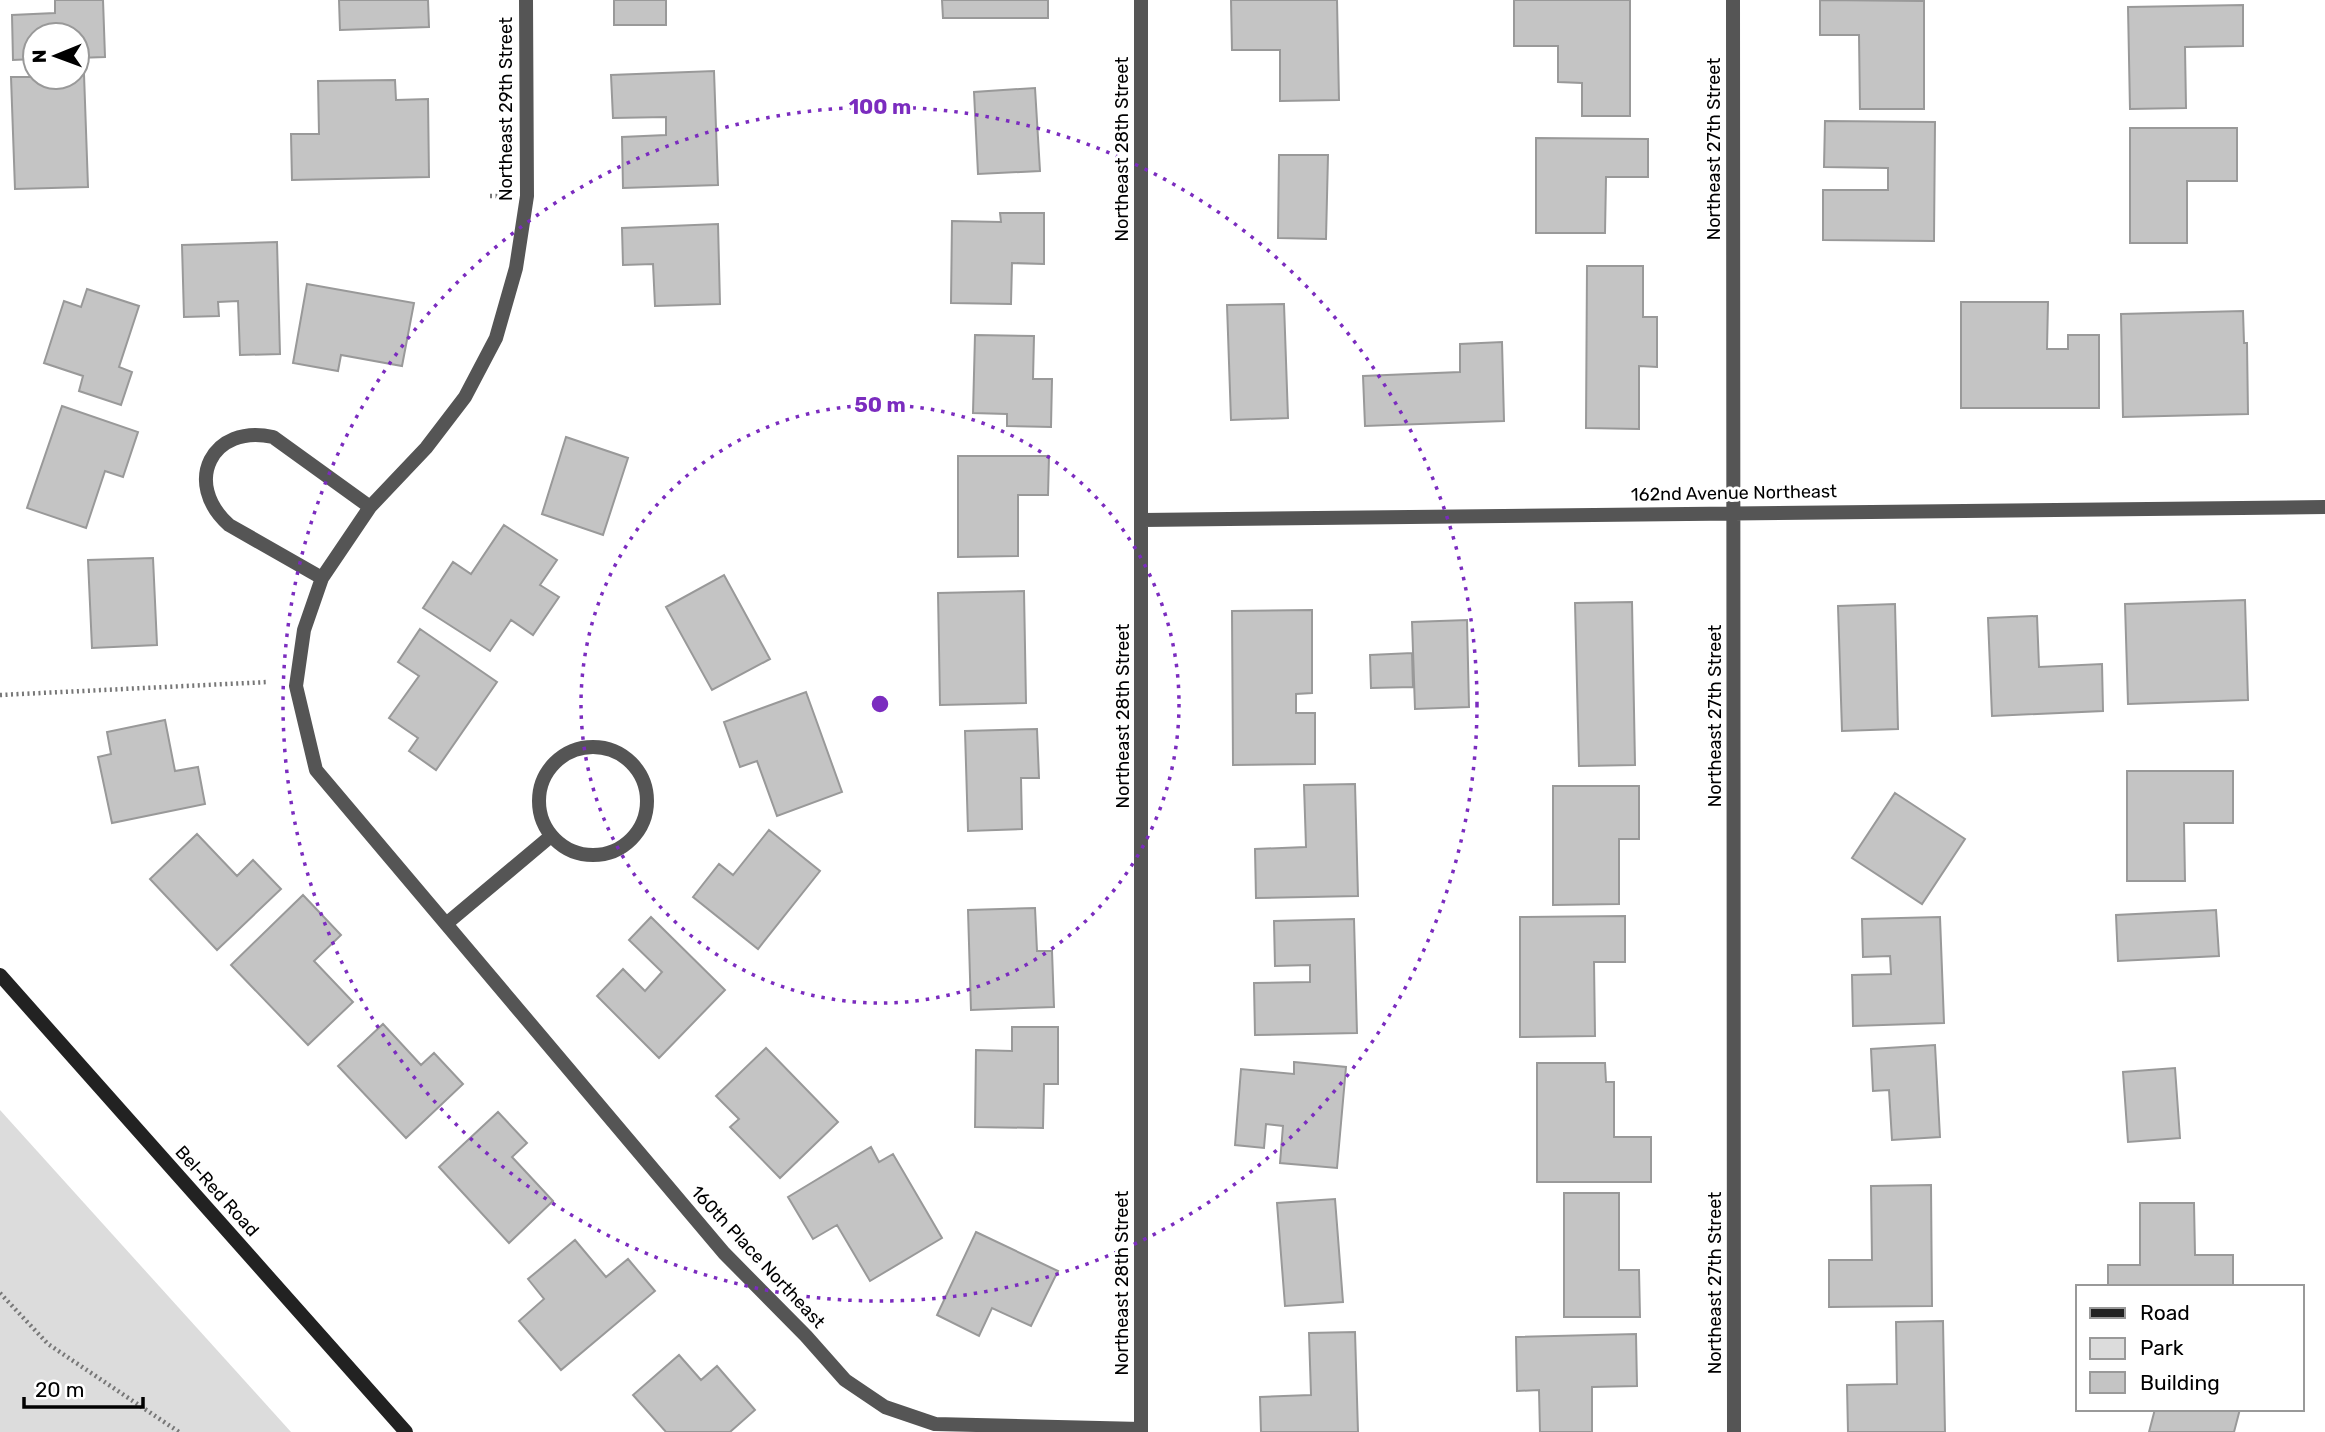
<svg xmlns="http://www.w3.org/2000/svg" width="2325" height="1432" viewBox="0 0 2325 1432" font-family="Rubik,sans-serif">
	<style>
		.green { fill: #dcdcdc }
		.building { fill: #c4c4c4; stroke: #999; stroke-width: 2 }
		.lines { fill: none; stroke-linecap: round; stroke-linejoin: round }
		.path { stroke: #777; stroke-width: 4.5; stroke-dasharray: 2 3.5; stroke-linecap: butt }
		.street { stroke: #555; stroke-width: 14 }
		.secondary { stroke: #222; stroke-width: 14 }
		.ring { fill: none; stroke: #7b2cbf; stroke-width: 3.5; stroke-dasharray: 3.5 7 }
		.labels { text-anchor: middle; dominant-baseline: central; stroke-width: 6; stroke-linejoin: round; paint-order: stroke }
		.street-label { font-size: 18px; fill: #000; stroke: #fff }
		.centre { fill: #7b2cbf; stroke: #fff; stroke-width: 3.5 }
		.ring-label { font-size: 21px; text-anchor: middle; font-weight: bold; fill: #7b2cbf; stroke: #fff; stroke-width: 6; stroke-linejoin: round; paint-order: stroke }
	</style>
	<rect width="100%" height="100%" fill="#fff"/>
	<path class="green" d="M0,1110L291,1432H0Z"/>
	<path class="building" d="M55,0H103L105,57L77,58V35H35V59L13,60L12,15L55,13Z
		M339,0H428L429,27L340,30Z
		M614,0H666V25H614Z
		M942,0H1048V18H943Z
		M1231,0H1337L1339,100L1280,101V50H1232Z
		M1514,0H1630V116H1582V83L1558,82V46H1514Z
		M1820,0L1924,1V109H1860L1859,35H1820Z
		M2243,5V46L2185,47L2186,108L2130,109L2128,7Z
		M714,71L718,185L623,188L622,137L666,135V117L613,118L611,75Z
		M84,74L88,187L15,189L11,77H77V75Z
		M395,80L396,100L428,99L429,177L292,180L291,134H319L318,81Z
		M1035,88L1040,171L978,174L974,92Z
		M1825,121L1935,122L1934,241L1823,240V190H1888V168L1824,167Z
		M2130,128H2237V181H2187V243H2130Z
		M1536,138L1648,139V177H1606L1605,233H1536Z
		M1279,155H1328L1326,239L1278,238Z
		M1000,213H1044V264L1012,263L1011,304L951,303L952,221L1001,222Z
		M718,224L720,304L655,306L653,264L623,265L622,228Z
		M277,242L280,354L240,355L238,301L218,302L219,316L184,317L182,245Z
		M1587,266H1643V317H1657V367L1639,366V429L1586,428Z
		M307,284L414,303L402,366L341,355L338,371L293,363Z
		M87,289L139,306L119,367L132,372L121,405L79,391L83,376L44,363L64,301L81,307Z
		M1961,302H2048L2047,349H2068V335H2099V408H1961Z
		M1284,304L1288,418L1231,420L1227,305Z
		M2243,311L2244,343H2247L2248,414L2123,417L2121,314Z
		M975,335L1034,336L1033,379H1052L1051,427L1007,426V414L973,413Z
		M1502,342L1504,421L1365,426L1363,376L1460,372V344Z
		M62,406L138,432L123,477L105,471L86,528L27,508Z
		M566,437L628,458L603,535L542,514Z
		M958,456H1049L1048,495H1018V556L958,557Z
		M504,525L557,560L540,585L559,597L533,635L511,620L490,651L423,608L453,562L471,574Z
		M153,558L157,645L92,648L88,560Z
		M724,575L770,659L712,690L666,607Z
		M1024,591L1026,703L940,705L938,593Z
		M2245,600L2248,700L2128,704L2125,604Z
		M1632,602L1635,765L1579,766L1575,603Z
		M1895,604L1898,729L1842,731L1838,606Z
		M1312,610V693L1296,694V713H1315V764L1233,765L1232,611Z
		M2037,616L2039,667L2102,664L2103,711L1992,716L1988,618Z
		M1467,620L1469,707L1415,709L1412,622Z
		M420,629L497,682L436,770L409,751L418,738L389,718L419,676L398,662Z
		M1412,653L1413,687L1371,688L1370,655Z
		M806,692L842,792L777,816L757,761L740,767L724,722Z
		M165,720L175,771L198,767L205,804L112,823L98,757L111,754L107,732Z
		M1037,729L1039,778H1021L1022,829L968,831L965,731Z
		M2127,771H2233V823H2184L2185,881H2127Z
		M1355,784L1358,896L1256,898L1255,849L1306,847L1304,785Z
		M1553,786H1639V839H1619V904L1553,905Z
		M1895,793L1965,839L1922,904L1852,858Z
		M769,830L820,871L758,949L693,897L719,864L733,875Z
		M197,834L237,876L253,860L281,889L217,950L150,879Z
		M303,895L341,935L314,961L353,1002L308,1045L231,965Z
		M1035,908L1037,951H1052L1054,1007L971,1010L968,910Z
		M2216,910L2219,956L2118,961L2116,915Z
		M1625,916V962H1594L1595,1036L1520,1037V917Z
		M651,917L725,990L659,1058L597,996L623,969L645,991L662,972L629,940Z
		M1940,917L1944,1023L1853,1026L1852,975L1891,974L1890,956L1863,957L1862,919Z
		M1354,919L1357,1033L1255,1035L1254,983L1310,982V965L1275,966L1274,921Z
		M383,1024L421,1065L434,1053L463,1084L406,1138L338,1066Z
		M1012,1027H1058V1084H1044L1043,1128L975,1127L976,1050L1012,1051Z
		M1935,1045L1940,1137L1892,1140L1889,1090L1873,1091L1871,1049Z
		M766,1048L838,1122L780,1178L730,1127L739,1119L716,1096Z
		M1294,1062L1346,1067L1337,1168L1280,1163L1283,1126L1266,1124L1264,1148L1235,1145L1241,1069L1294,1074Z
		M1537,1063H1605L1606,1082H1614V1137H1651V1182H1537Z
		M2175,1068L2180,1138L2128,1142L2123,1072Z
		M498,1112L527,1143L512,1157L553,1201L509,1243L439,1167Z
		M871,1147L879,1162L893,1154L942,1238L870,1281L837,1225L813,1239L788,1197Z
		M1931,1185L1932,1306L1829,1307V1260H1872L1871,1186Z
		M1564,1193H1619V1270H1639L1640,1317H1564Z
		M1335,1199L1343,1302L1285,1306L1277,1203Z
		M2140,1203H2194L2195,1255H2233V1287H2108V1265H2140Z
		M976,1232L1058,1271L1031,1326L992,1308L979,1336L937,1315Z
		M575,1240L606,1277L628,1259L655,1291L561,1370L519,1321L544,1299L528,1279Z
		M1943,1321L1945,1432H1848L1847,1385L1897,1384L1896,1322Z
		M1355,1332L1358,1432H1261L1260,1397L1311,1395L1309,1333Z
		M1636,1334L1637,1386L1592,1387V1432H1540L1539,1390L1517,1391L1516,1337Z
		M679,1355L701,1380L717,1366L755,1410L730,1432H666L633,1395Z
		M2155,1409H2240L2234,1432H2149Z"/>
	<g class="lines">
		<path class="path" d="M490,196H502
			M0,695L268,682
			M0,1293L48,1344L179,1432"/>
		<path class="street" d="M526,0L527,196L516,268L496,338L465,397L426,448L370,507L322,578L304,630L296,686L316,770L724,1253L806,1336L845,1380L885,1407L935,1424L1141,1429
			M1141,0V1432
			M1733,0L1734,1432
			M1143,520L2325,507
			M322,578L229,525C182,483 212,423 273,437L370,507
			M539 801a54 54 0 1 1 108 0a54 54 0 1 1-108 0Z
			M446,924L551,836"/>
		<path class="secondary" d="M0,975L406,1432"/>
	</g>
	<g class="ring">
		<circle cx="880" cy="704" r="299"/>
		<circle cx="880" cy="704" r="597"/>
	</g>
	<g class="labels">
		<g class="street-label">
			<text transform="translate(506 109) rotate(-90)">Northeast 29th Street</text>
			<text transform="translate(1122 149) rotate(-90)">Northeast 28th Street</text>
			<text transform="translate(1714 149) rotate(-90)">Northeast 27th Street</text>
			<text transform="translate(1734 493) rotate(-1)">162nd Avenue Northeast</text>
			<text transform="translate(1123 716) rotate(-90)">Northeast 28th Street</text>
			<text transform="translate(1715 716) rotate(-90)">Northeast 27th Street</text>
			<text transform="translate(217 1191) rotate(48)">Bel-Red Road</text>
			<text transform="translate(758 1257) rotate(47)">160th Place Northeast</text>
			<text transform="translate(1122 1283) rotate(-90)">Northeast 28th Street</text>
			<text transform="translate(1715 1283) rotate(-90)">Northeast 27th Street</text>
		</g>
	</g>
	<circle cx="880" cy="704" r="10" class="centre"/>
	<g class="ring-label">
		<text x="880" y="114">100 m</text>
		<text x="880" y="412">50 m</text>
	</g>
	<rect x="2076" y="1285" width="228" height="126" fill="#ffffff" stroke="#999999" stroke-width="2"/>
	<rect x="2090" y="1308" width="35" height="10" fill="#222222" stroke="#999999" stroke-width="2"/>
	<text x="2140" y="1320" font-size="21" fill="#000000">Road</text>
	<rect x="2090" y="1338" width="35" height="21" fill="#dcdcdc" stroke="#999999" stroke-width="2"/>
	<text x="2140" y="1355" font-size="21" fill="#000000">Park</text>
	<rect x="2090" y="1372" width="35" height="21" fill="#c4c4c4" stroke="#999999" stroke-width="2"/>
	<text x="2140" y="1390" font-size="21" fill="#000000">Building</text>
	<g transform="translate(56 56) rotate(269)"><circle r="33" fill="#ffffff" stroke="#999999" stroke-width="2"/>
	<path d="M0-5L12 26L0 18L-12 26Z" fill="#000000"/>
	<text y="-10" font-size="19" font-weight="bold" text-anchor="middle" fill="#000000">N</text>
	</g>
	<path d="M24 1397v10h119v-10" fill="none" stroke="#000000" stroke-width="3.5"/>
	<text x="35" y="1397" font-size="21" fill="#000000" stroke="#ffffff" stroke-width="5" paint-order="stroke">20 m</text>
</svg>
